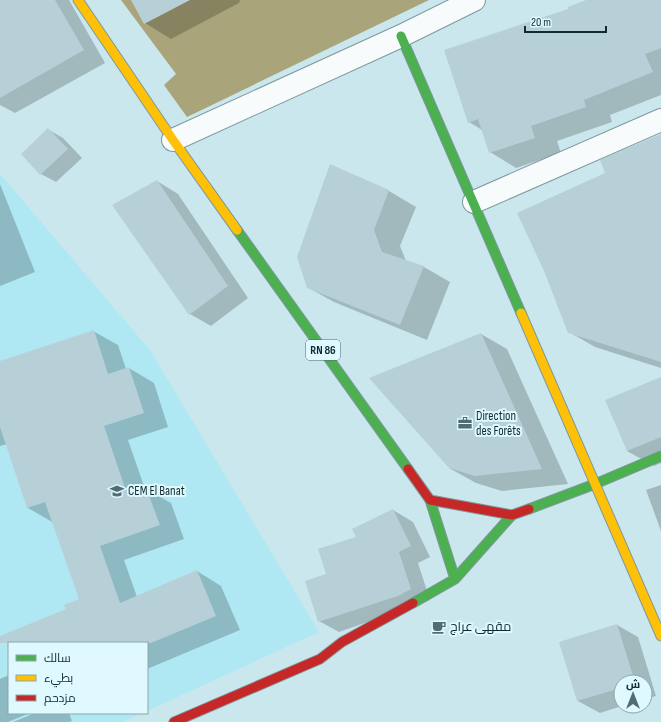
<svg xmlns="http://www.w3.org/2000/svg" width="661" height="722" viewBox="0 0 661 722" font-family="'Sofia Sans Condensed',Cairo,sans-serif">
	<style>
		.built { fill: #afe8f3 }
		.water { fill: #a9a47a }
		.shadow { fill: #0003 }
		.building { fill: #b7d0d7 }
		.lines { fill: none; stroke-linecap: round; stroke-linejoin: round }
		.street-casing { stroke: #7e989d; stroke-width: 24 }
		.fast-casing { stroke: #7e989d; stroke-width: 11 }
		.slow-casing { stroke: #7e989d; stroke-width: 11 }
		.jam-casing { stroke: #7e989d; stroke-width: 11 }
		.street { stroke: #f7fbfc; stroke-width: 22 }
		.fast { stroke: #4caf50; stroke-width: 9 }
		.slow { stroke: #ffc107; stroke-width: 9 }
		.jam { stroke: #c62828; stroke-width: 9 }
		.labels { text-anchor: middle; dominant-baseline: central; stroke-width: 4; stroke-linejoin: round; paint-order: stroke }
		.shield { fill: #dff9fe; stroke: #4e6a6e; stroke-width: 1 }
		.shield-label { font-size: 12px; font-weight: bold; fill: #102c31 }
		.poi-label { font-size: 13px; fill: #102c31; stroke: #dff9fe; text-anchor: start }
	</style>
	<rect width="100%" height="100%" fill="#cae7ed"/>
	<path class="built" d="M0,174L150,350L319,632L147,711V643H9V713H142L123,722H0Z"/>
	<path class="water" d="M121,0H429L187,117L164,85L176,74Z"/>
	<path class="shadow" d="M3,0H69L105,63L15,113L0,105V2Z
		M133,0H240L239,3L171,39L145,23Z
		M589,0H661V95L610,115L612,122L557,141L561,153L516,168L490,152L482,130L469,122L569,10Z
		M49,130L63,138L82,158L56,182L41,174Z
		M661,135V368L595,347L569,332L607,174Z
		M331,166L389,191L416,207L400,246L406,261L424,267L450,282L427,340L334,302L307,287Z
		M157,181L178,194L248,298L211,326L190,314Z
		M0,184L35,272L0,286Z
		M93,331L118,345L126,369L129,368L154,383L168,427L128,440L145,489H146L171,503L184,539L124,560L137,597L197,571L221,586L240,630L147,669V643H13L81,600L54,523L28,508L7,444L0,446V362Z
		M481,334L507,349L568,484L502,491L476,483L449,468Z
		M661,378V463L654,466L627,451Z
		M661,485V531L646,490Z
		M393,510L413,522L430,557L418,563L430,600L339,632L319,621L328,575L358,538Z
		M617,625L638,637L656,696L645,699V682H621V706H622L600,713L578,701Z
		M9,675V713H30L8,722H0V679Z
		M35,713H69L72,721L69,722H13Z"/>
	<path class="building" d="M0,0H55L84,50L0,98Z
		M131,0H190L144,24Z
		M586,0H661V48L645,54L653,72L584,100L586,107L531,126L535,138L489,153L478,119L468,123L444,50L568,9V7Z
		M48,128L68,149L40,175L21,154Z
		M661,134V362L568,333L544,271L517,213L605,173L600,160Z
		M330,164L389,190L374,230L382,252L424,266L400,325L307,288L297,257Z
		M157,180L228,286L189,315L112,205Z
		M94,330L108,374L129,367L144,413L104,426L127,494L146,488L160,525L100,546L120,603L197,570L216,616L151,643H0V636L66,609L64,605L79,599L45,502L27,508L0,427V361Z
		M481,333L542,469L475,476L449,468L369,378Z
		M661,377V437L627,451L605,400Z
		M393,509L411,546L399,552L411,589L398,596L318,622L305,581L326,574L318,549L356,537L352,529Z
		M617,624L635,682H621V688L577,701L559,642Z"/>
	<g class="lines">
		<defs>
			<path id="street" d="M173,140L401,36L474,0
				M474,202L661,120"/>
			<path id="fast" d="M401,36L521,313
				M237,230L408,469
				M430,500L455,579
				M529,509L595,484L661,456
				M413,603L455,579L512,515"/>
			<path id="slow" d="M78,0L173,140L237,230
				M521,313L661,636"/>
			<path id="jam" d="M408,469L430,500L512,515L529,509
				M174,722L320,659L342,642L413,603"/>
		</defs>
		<use href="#street" class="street-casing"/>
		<use href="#fast" class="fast-casing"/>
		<use href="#slow" class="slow-casing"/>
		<use href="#jam" class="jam-casing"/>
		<use href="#street" class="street"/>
		<use href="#fast" class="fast"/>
		<use href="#slow" class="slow"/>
		<use href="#jam" class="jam"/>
	</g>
	<defs>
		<symbol id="office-bare" viewBox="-9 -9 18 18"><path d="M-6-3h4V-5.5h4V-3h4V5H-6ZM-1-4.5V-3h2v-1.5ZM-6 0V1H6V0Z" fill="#516d73" stroke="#dff9fe" stroke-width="2.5" paint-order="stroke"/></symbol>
		<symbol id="school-bare" viewBox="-9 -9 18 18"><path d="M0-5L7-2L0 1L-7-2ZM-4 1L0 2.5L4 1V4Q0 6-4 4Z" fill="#516d73" stroke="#dff9fe" stroke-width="2.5" paint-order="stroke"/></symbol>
		<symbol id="cafe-bare" viewBox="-9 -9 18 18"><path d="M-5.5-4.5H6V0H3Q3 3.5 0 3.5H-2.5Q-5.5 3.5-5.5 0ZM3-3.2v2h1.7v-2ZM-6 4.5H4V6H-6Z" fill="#516d73" stroke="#dff9fe" stroke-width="2.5" paint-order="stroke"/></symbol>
	</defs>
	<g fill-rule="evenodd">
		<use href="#office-bare" x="455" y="413" width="20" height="20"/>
		<use href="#school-bare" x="107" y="481" width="20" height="20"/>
		<use href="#cafe-bare" x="429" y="617" width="20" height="20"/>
	</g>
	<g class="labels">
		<rect class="shield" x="306" y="340" width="34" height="20" rx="3"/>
		<g class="shield-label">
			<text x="323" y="350">RN 86</text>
		</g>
		<g class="poi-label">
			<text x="476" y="416">Direction<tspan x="476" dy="15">des Forêts</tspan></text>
			<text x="128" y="491">CEM El Banat</text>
			<text x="450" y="627">مقهى عراج</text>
		</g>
	</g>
	<rect x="8" y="642" width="140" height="72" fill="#dff9fe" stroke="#8ca7ac"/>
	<rect x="16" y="655" width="20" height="6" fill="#4caf50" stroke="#8ca7ac"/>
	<text x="44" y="662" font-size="12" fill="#102c31">سالك</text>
	<rect x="16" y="675" width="20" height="6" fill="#ffc107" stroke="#8ca7ac"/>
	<text x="44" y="682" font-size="12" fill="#102c31">بطيء</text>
	<rect x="16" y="695" width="20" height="6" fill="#c62828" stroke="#8ca7ac"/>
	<text x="44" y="702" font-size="12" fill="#102c31">مزدحم</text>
	<g transform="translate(633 694)"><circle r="19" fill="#dff9fe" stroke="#8ca7ac"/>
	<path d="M0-3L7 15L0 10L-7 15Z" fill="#516d73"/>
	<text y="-6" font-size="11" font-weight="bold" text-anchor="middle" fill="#102c31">ش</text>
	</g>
	<path d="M525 26v6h81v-6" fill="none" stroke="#102c31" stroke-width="2"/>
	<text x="531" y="26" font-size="12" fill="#102c31" stroke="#dff9fe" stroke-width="3" paint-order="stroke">20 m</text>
</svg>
